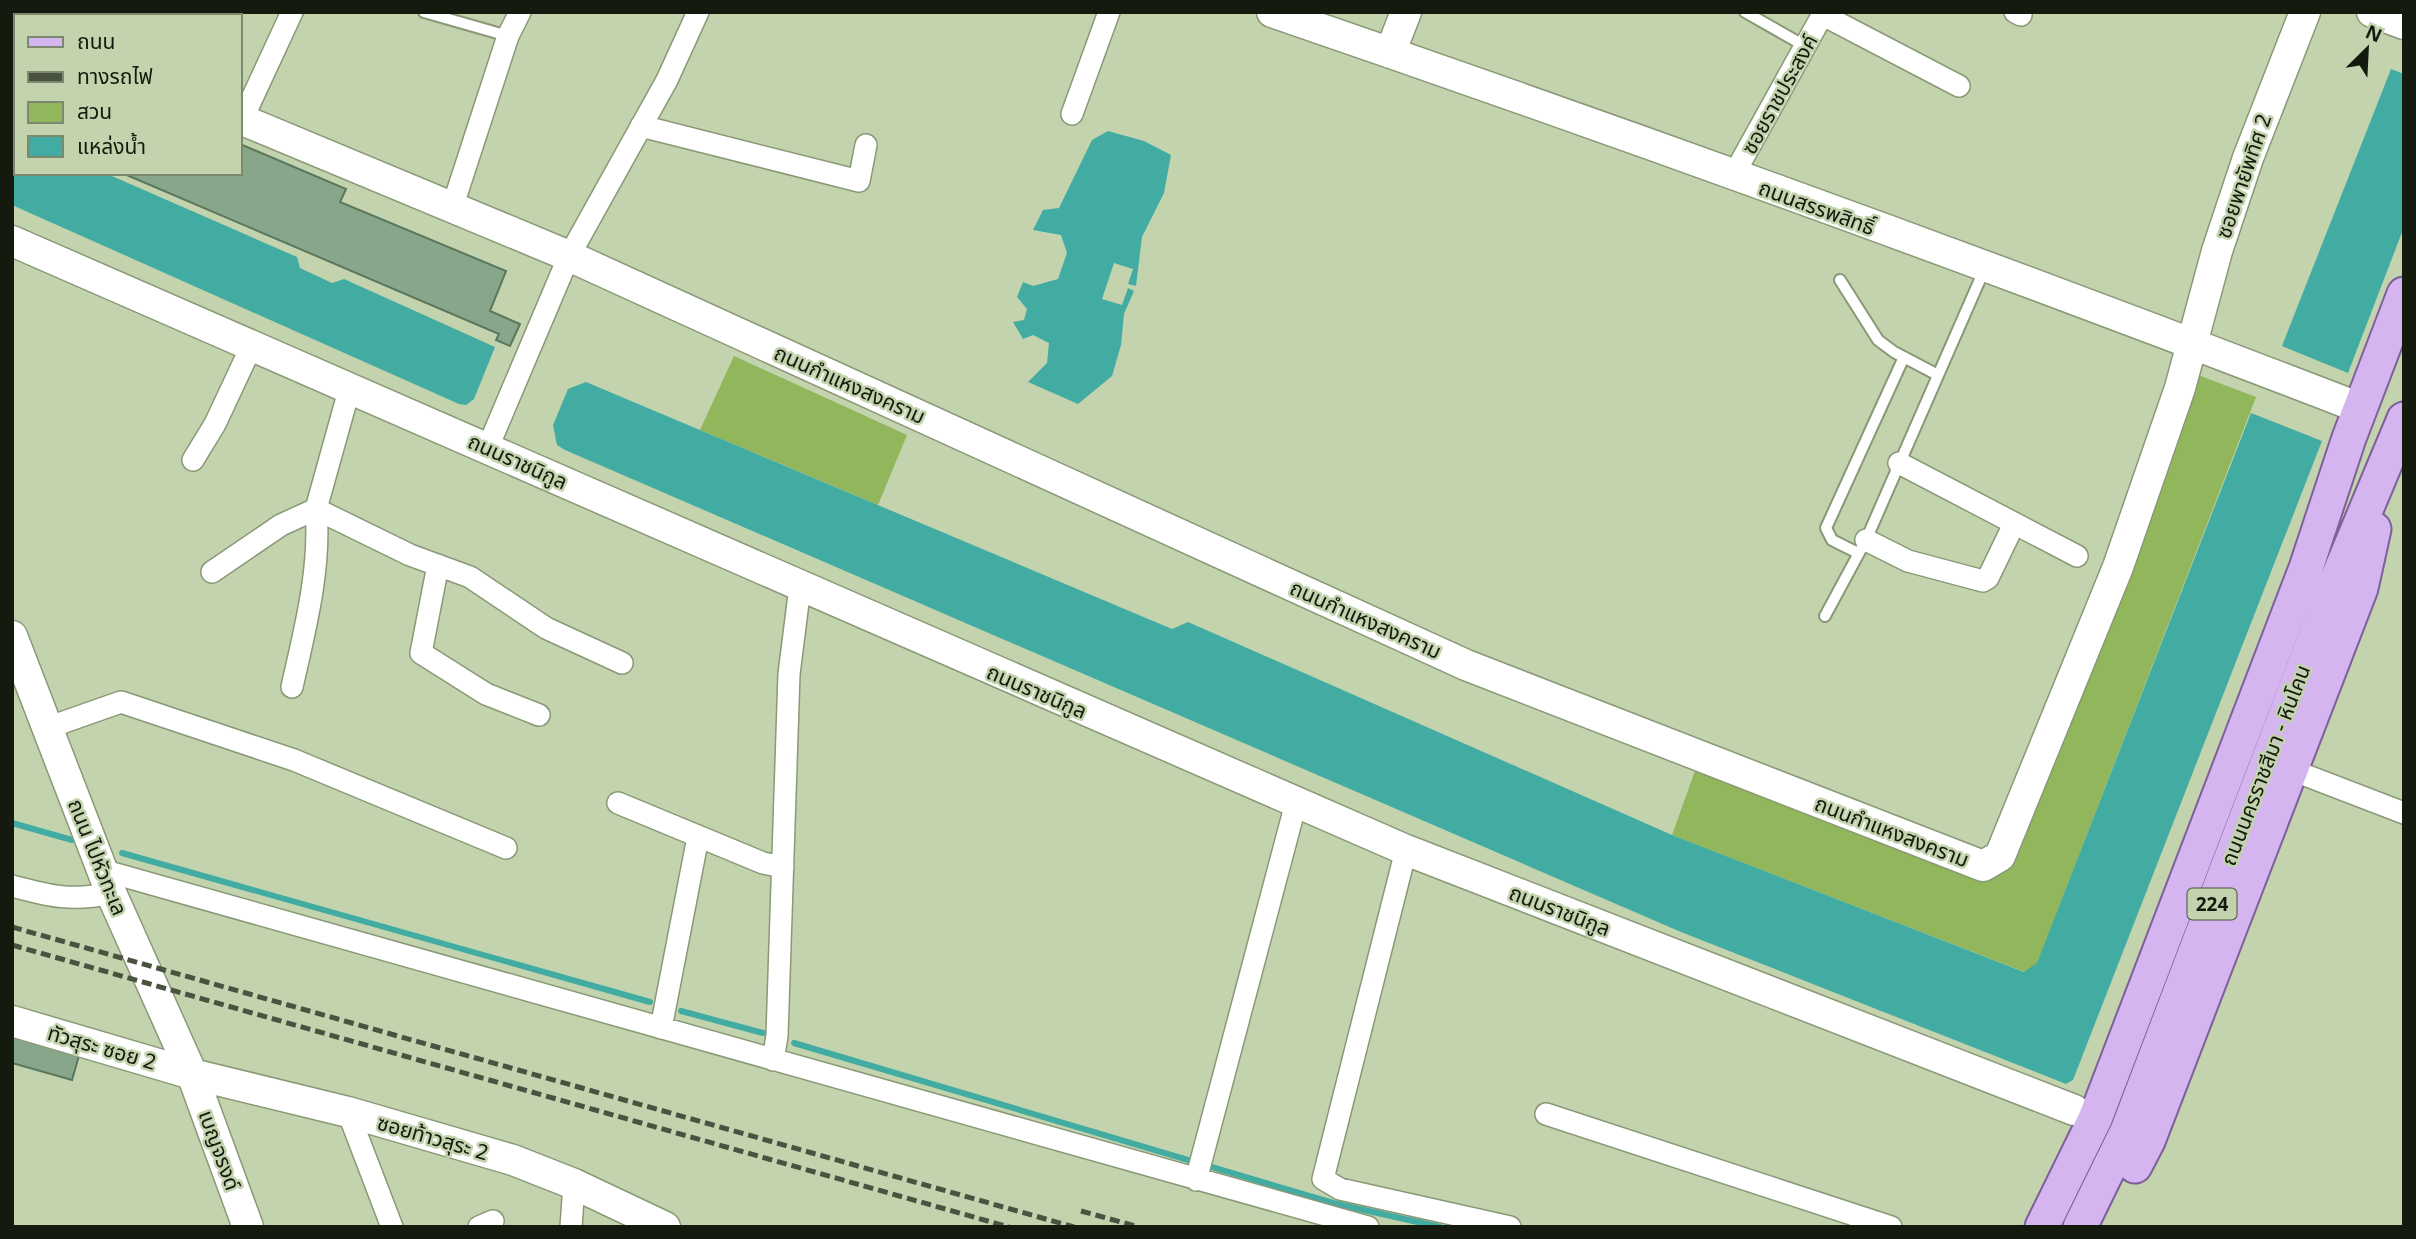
<svg xmlns="http://www.w3.org/2000/svg" width="2416" height="1239" viewBox="0 0 2416 1239" font-family="'Noto Sans','Noto Sans Thai',sans-serif">
	<style>
		.green { fill: #91b65b }
		.water { fill: #42aca3 }
		.lines { fill: none; stroke-linecap: round; stroke-linejoin: round }
		.stream { stroke: #42aca3; stroke-width: 6 }
		.building { fill: #88a78a; stroke: #5a775d; stroke-width: 2 }
		.lane-casing { stroke: #899976; stroke-width: 14 }
		.street-casing { stroke: #899976; stroke-width: 24 }
		.secondary-casing { stroke: #899976; stroke-width: 33 }
		.primary-casing { stroke: #7e5f99; stroke-width: 37 }
		.lane { stroke: #fff; stroke-width: 10 }
		.street { stroke: #fff; stroke-width: 21 }
		.secondary { stroke: #fff; stroke-width: 30 }
		.primary { stroke: #d4b5ef; stroke-width: 33 }
		.rail { stroke: #4a533f; stroke-width: 5; stroke-dasharray: 10 5; stroke-linecap: butt }
		.labels { text-anchor: middle; dominant-baseline: central; stroke-width: 5; stroke-linejoin: round; paint-order: stroke }
		.shield { fill: #c2d3ae; stroke: #48523d; stroke-width: 2 }
		.shield-label { font-size: 19px; font-weight: bold; fill: #141a0d }
		.street-label { font-size: 21px; fill: #141a0d; stroke: #c2d3ae }
	</style>
	<rect width="100%" height="100%" fill="#c2d3ae"/>
	<path class="green" d="M12,45L16,46V134L12,133Z
		M734,356L907,435L878,505L700,430Z
		M2198,375L2256,397L2037,964L2025,972L1672,835L1696,768L1975,877Z"/>
	<path class="water" d="M2391,69L2404,74V227L2348,373L2282,346Z
		M1108,131L1144,141L1171,155L1164,193L1142,237L1136,286L1128,284L1133,269L1114,263L1102,299L1122,305L1128,288L1134,291L1124,314L1121,345L1112,376L1078,404L1028,382L1047,363L1049,343L1033,335L1023,339L1013,322L1024,320L1027,309L1017,297L1023,282L1033,286L1058,279L1067,253L1061,235L1033,230L1043,210L1059,208L1092,140Z
		M12,133L16,134V173H105L297,257L300,268L332,283L344,279L495,347L474,399L466,405L459,404L12,205Z
		M586,382L1172,629L1188,622L1672,835L2024,972L2037,963L2251,413L2322,441L2073,1080L2066,1084L1681,932L565,450L557,445L553,425L568,389Z"/>
	<g class="lines">
		<path class="stream" d="M12,823L72,840
			M122,853L650,1002
			M681,1011L763,1033
			M794,1043L1333,1203L1440,1227"/>
	</g>
	<path class="building" d="M240,144L346,189L340,202L506,271L490,311L520,324L510,346L496,340L499,334L122,173H240Z
		M12,1033L80,1052L72,1080L12,1063Z"/>
	<g class="lines">
		<defs>
			<path id="lane" d="M424,12L508,36
				M1745,12L1805,46
				M1840,280L1878,340L1894,352L1936,374
				M1858,553L1832,540L1826,528L1904,357
				M1825,616L1866,540L1985,268"/>
			<path id="street" d="M2015,12L2021,15
				M1823,15L1959,86
				M1072,114L1109,12
				M242,120L292,12
				M641,126L859,181L866,145
				M1733,176L1824,12
				M452,208L508,36L520,12
				M488,447L569,256L667,80L698,12
				M193,460L215,424L252,345
				M1899,463L2077,556
				M1866,540L1908,561L1983,581L1988,578L2014,524
				M438,565L421,653L486,694L539,715
				M212,572L281,525L316,509L350,387
				M292,687C305,629 321,569 316,509L410,555L470,577L546,628L622,663
				M47,728L121,702L294,760L506,848
				M2292,770L2404,813
				M618,803L763,863L783,867
				M1406,850L1323,1179L1340,1189L1510,1227
				M102,870L1368,1227
				M12,886C50,896 72,902 111,893
				M661,1028L698,837
				M773,1060L777,1036L789,674L800,587
				M348,1112L392,1227
				M1546,1114L1891,1227
				M1196,1180L1296,803
				M479,1227L493,1221
				M571,1227L574,1184"/>
			<path id="secondary" d="M1272,12C1637,137 2000,269 2360,408
				M2372,12L2404,24
				M12,23L16,24
				M1390,53L1406,12
				M240,119L569,256L1466,665L1983,866L2000,856L2118,567L2180,388L2217,251L2248,158L2305,12
				M12,241L1406,850L2074,1110
				M12,636L111,893L192,1074L248,1227
				M12,1021L192,1074L348,1112L513,1160L574,1184L665,1227"/>
			<path id="primary" d="M2135,1166L2148,1141L2361,588L2374,529
				M2042,1227L2095,1119L2306,568L2349,438L2404,294
				M2080,1227L2127,1131L2337,579L2404,419"/>
		</defs>
		<use href="#lane" class="lane-casing"/>
		<use href="#street" class="street-casing"/>
		<use href="#secondary" class="secondary-casing"/>
		<use href="#primary" class="primary-casing"/>
		<use href="#lane" class="lane"/>
		<use href="#street" class="street"/>
		<use href="#secondary" class="secondary"/>
		<use href="#primary" class="primary"/>
		<path class="rail" d="M12,927L1074,1227
			M12,945L1009,1227
			M1081,1211L1139,1227"/>
	</g>
	<g class="labels">
		<rect class="shield" x="2187.5" y="888.5" width="49" height="31" rx="5"/>
		<g class="shield-label">
			<text x="2212" y="904">224</text>
		</g>
		<g class="street-label">
			<text transform="translate(1779 94) rotate(-61)">ซอยราชประสงค์</text>
			<text transform="translate(2243 176) rotate(-71)">ซอยพายัพทิศ 2</text>
			<text transform="translate(1817 207) rotate(20)">ถนนสรรพสิทธิ์</text>
			<text transform="translate(850 384) rotate(24)">ถนนกำแหงสงคราม</text>
			<text transform="translate(518 461) rotate(24)">ถนนราชนิกูล</text>
			<text transform="translate(1366 619) rotate(24)">ถนนกำแหงสงคราม</text>
			<text transform="translate(1037 691) rotate(23)">ถนนราชนิกูล</text>
			<text transform="translate(2265 765) rotate(-69)">ถนนนครราชสีมา - หินโคน</text>
			<text transform="translate(1892 831) rotate(21)">ถนนกำแหงสงคราม</text>
			<text transform="translate(98 857) rotate(68)">ถนน ไปหัวทะเล</text>
			<text transform="translate(1560 910) rotate(21)">ถนนราชนิกูล</text>
			<text transform="translate(102 1047) rotate(16)">ทัวสุระ ซอย 2</text>
			<text transform="translate(433 1137) rotate(16)">ซอยท้าวสุระ 2</text>
			<text transform="translate(220 1150) rotate(70)">เบญจรงด์</text>
		</g>
	</g>
	<rect width="2416" height="1239" fill="none" stroke="#141a0d" stroke-width="28"/>
	<rect x="14" y="14" width="228" height="161" fill="#c2d3ae" stroke="#7c896e" stroke-width="2"/>
	<rect x="28" y="37" width="35" height="10" fill="#d4b5ef" stroke="#7c896e" stroke-width="2"/>
	<text x="77" y="49" font-size="21" fill="#141a0d">ถนน</text>
	<rect x="28" y="72" width="35" height="10" fill="#4a533f" stroke="#7c896e" stroke-width="2"/>
	<text x="77" y="84" font-size="21" fill="#141a0d">ทางรถไฟ</text>
	<rect x="28" y="102" width="35" height="21" fill="#91b65b" stroke="#7c896e" stroke-width="2"/>
	<text x="77" y="119" font-size="21" fill="#141a0d">สวน</text>
	<rect x="28" y="136" width="35" height="21" fill="#42aca3" stroke="#7c896e" stroke-width="2"/>
	<text x="77" y="154" font-size="21" fill="#141a0d">แหล่งน้ำ</text>
	<g transform="translate(2367 49) rotate(24)" stroke="#c2d3ae" stroke-width="5" paint-order="stroke">
	<path d="M0-5L12 26L0 18L-12 26Z" fill="#141a0d"/>
	<text y="-10" font-size="19" font-weight="bold" text-anchor="middle" fill="#141a0d">N</text>
	</g>
</svg>
